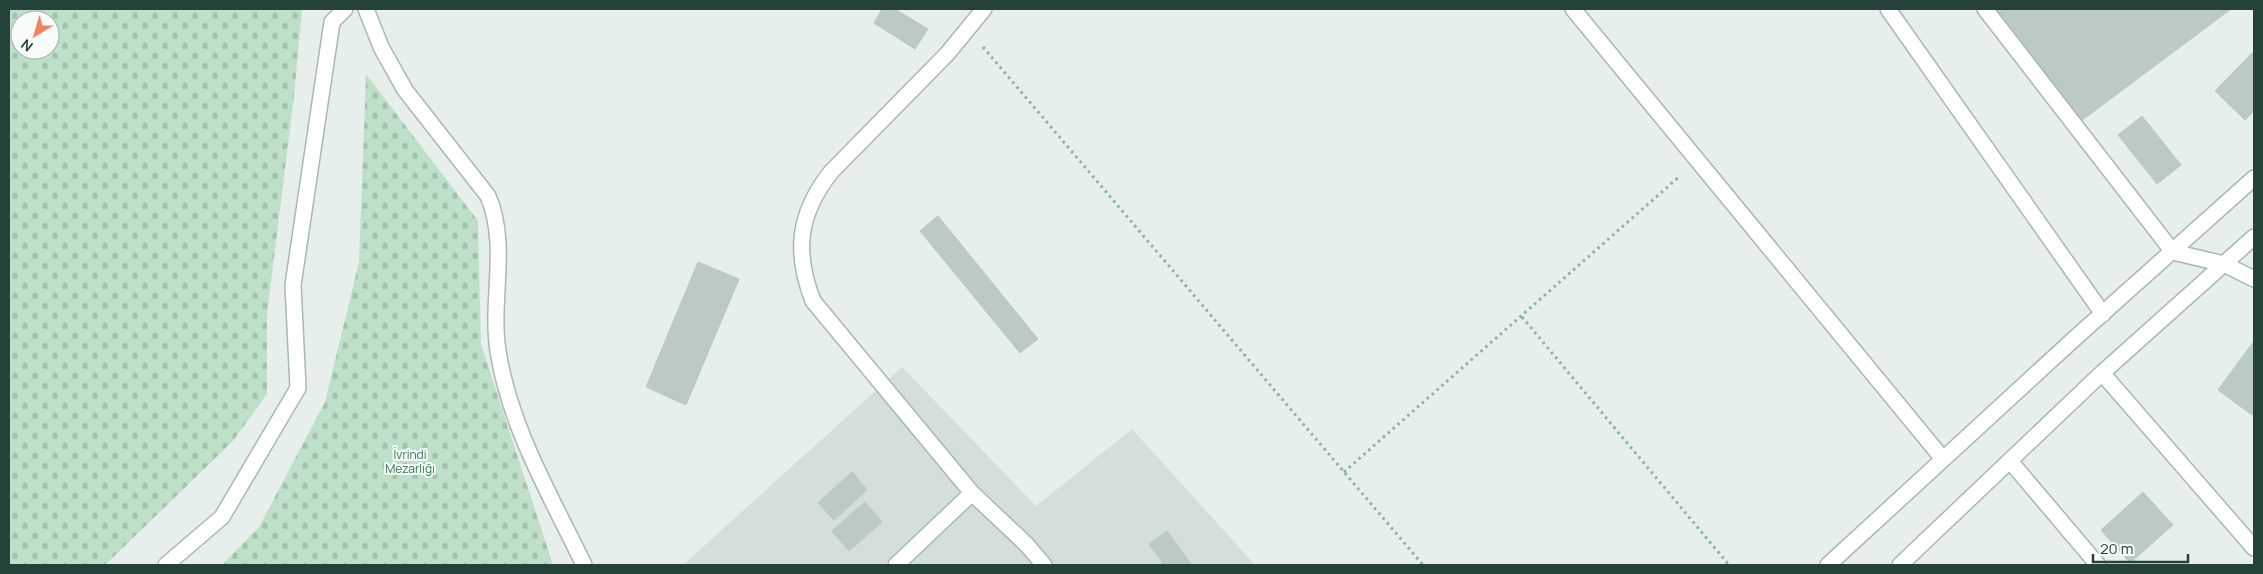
<svg xmlns="http://www.w3.org/2000/svg" width="2263" height="574" viewBox="0 0 2263 574" font-family="Manrope,sans-serif">
	<style>
		.built { fill: #d4dfda }
		.cemetery { fill: url(#cemetery-stones); fill-rule: evenodd }
		.building { fill: #bbcac4; stroke: #b8c9c2 }
		.lines { fill: none; stroke-linecap: round; stroke-linejoin: round }
		.minor-casing { stroke: #a8b8b2; stroke-width: 18 }
		.path { stroke: #86b3a5; stroke-width: 3; stroke-dasharray: 2.5 4; stroke-linecap: butt }
		.minor { stroke: #fff; stroke-width: 15 }
		.labels { text-anchor: middle; dominant-baseline: central; stroke-width: 4; stroke-linejoin: round; paint-order: stroke }
		.park-label { font-size: 12px; fill: #2d7a4b; stroke: #f7fbf9 }
	</style>
	<defs>
		<pattern id="cemetery-stones" width="16" height="16" patternUnits="userSpaceOnUse" patternTransform="scale(1.25)"><rect width="16" height="16" fill="#bfe0c8"/><path d="M2 7V4a2 2 0 0 1 4 0v3zM10 15v-3a2 2 0 0 1 4 0v3z" fill="#a4c1ad"/></pattern>
	</defs>
	<rect width="100%" height="100%" fill="#e6efeb"/>
	<path class="built" d="M902,367L1036,506L1132,429L1255,565H683Z"/>
	<path class="cemetery" d="M9,9H302L294,96L267,314V394L233,441L105,565H9ZM20,20H50V50H20Z
		M366,74L478,221L481,344L553,565H222L259,527L325,402L359,262Z"/>
	<path class="building" d="M882,9H895L928,29L915,49L874,23Z
		M1996,9H2231L2081,121Z
		M2254,51V111L2245,120L2215,91Z
		M2142,116L2181,165L2157,184L2118,135Z
		M938,216L1038,339L1020,353L920,231Z
		M698,262L739,279L686,405L646,387Z
		M2254,341V412L2252,415L2218,390Z
		M852,472L867,490L834,520L818,503Z
		M2143,492L2173,525L2130,563L2101,530Z
		M865,502L882,522L849,551L832,531Z
		M1167,531L1192,565H1159L1163,563L1149,544Z"/>
	<g class="lines">
		<defs>
			<path id="minor" d="M366,9L381,47L405,90L488,196C509,245 490,300 498,351C510,428 551,496 584,565
				M984,9L947,54L831,172C798,214 794,252 813,301L972,493L1027,545L1044,565
				M1573,9L1943,459
				M1888,9L2103,314
				M1985,9L2173,252L2224,264L2254,279
				M2102,373L2254,548
				M2010,461L2098,565
				M166,565L222,517L298,388L293,285L332,22L345,9
				M896,565L972,493
				M1828,565L2074,339L2254,178
				M1900,565L2102,373L2254,237"/>
		</defs>
		<use href="#minor" class="minor-casing"/>
		<path class="path" d="M983,47L1423,565
			M1522,317L1729,565
			M1344,472L1680,176"/>
		<use href="#minor" class="minor"/>
	</g>
	<g class="labels">
		<g class="park-label">
			<text x="410" y="454">İvrindi<tspan x="410" dy="14">Mezarlığı</tspan></text>
		</g>
	</g>
	<rect width="2263" height="574" fill="none" stroke="#24423a" stroke-width="20"/>
	<g transform="translate(35 35) rotate(218)"><circle r="24" fill="#f7fbf9" stroke="#a3b1ad"/>
	<path d="M0-4L9 19L0 12L-9 19Z" fill="#f4845f"/>
	<text y="-8" font-size="14" font-weight="bold" text-anchor="middle" fill="#24423a">N</text>
	</g>
	<path d="M2093 554v8h95v-8" fill="none" stroke="#24423a" stroke-width="2.5"/>
	<text x="2100" y="554" font-size="15" fill="#24423a" stroke="#f7fbf9" stroke-width="4" paint-order="stroke">20 m</text>
</svg>
